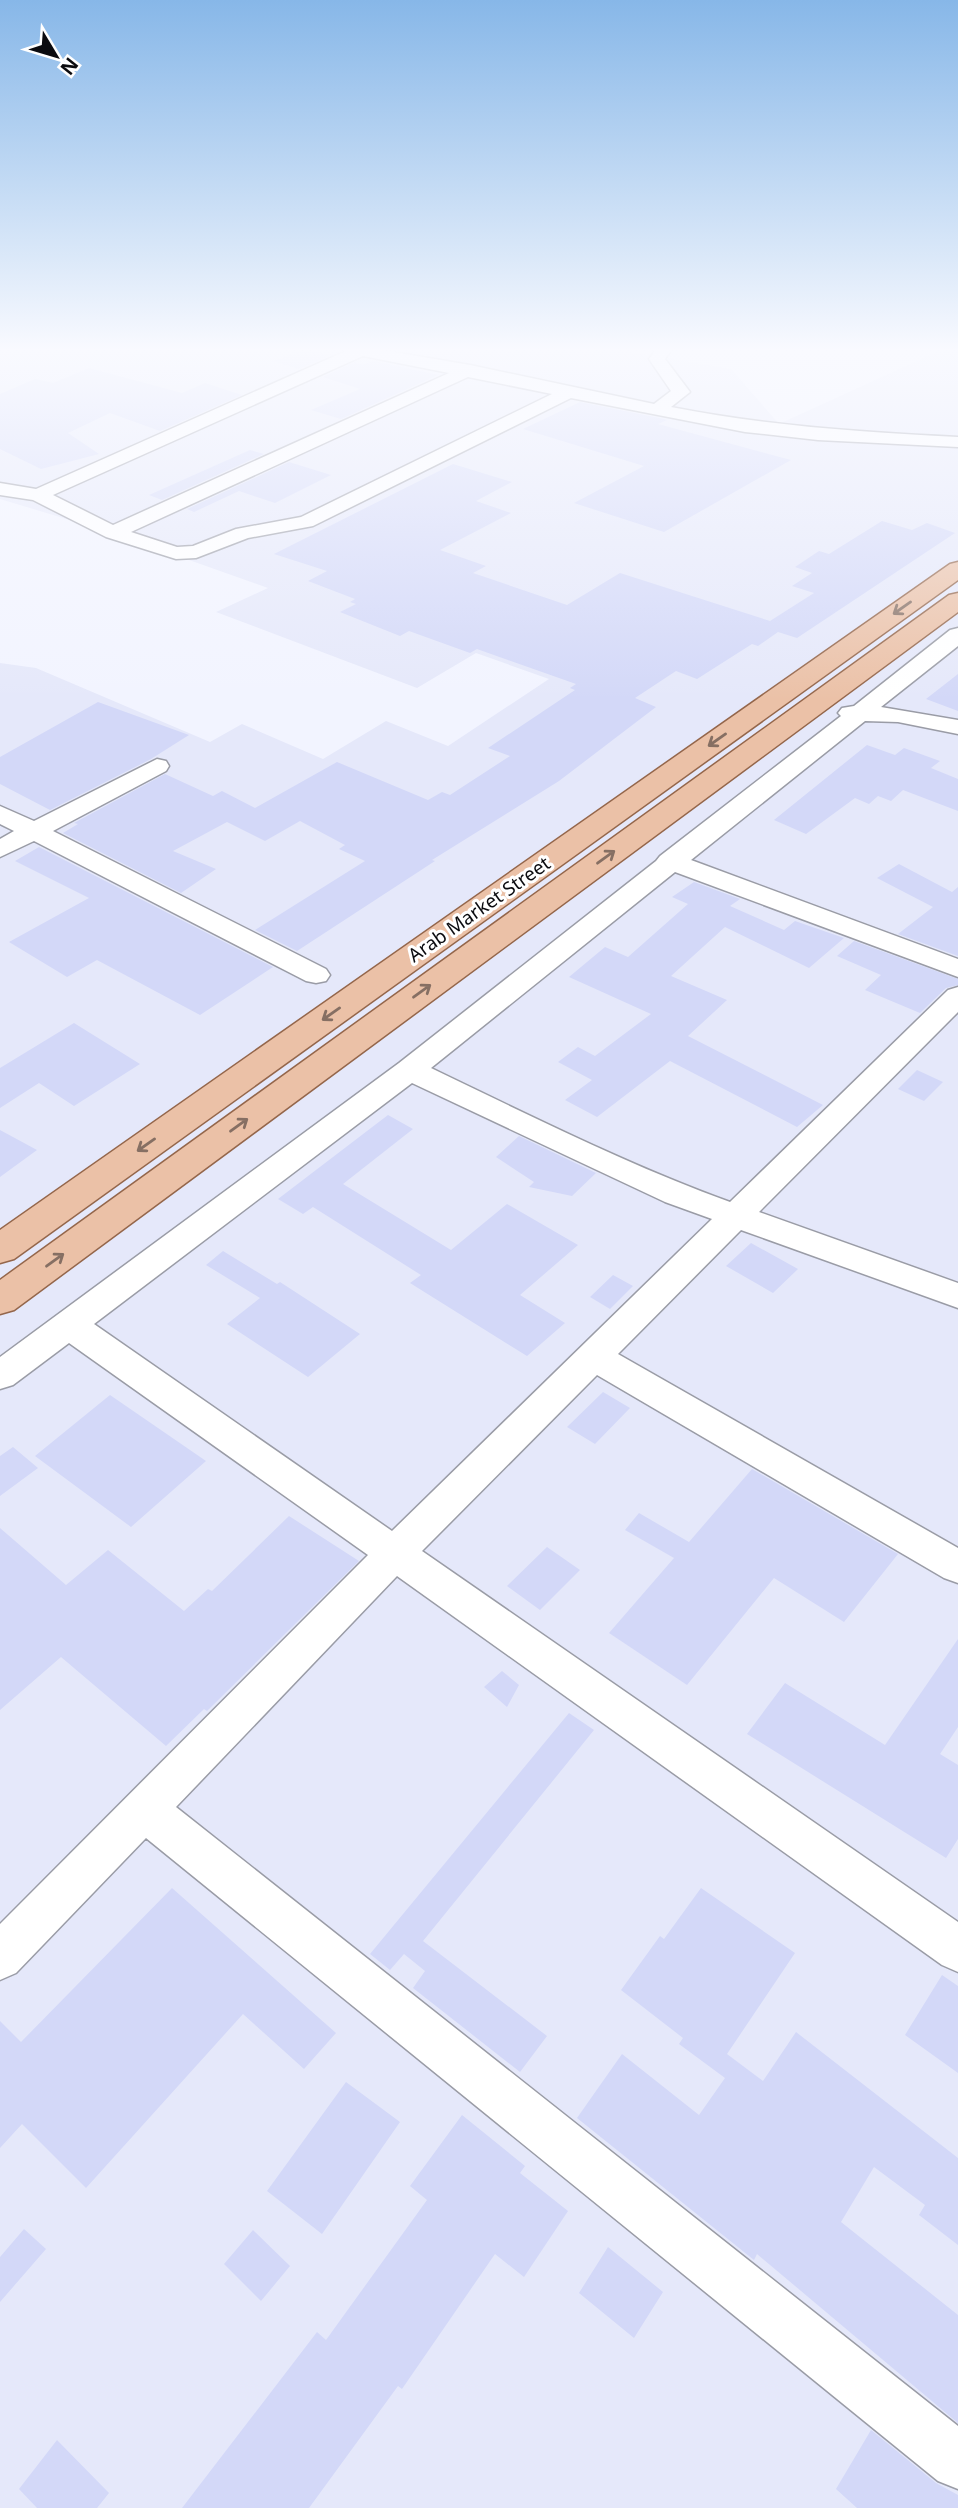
<svg xmlns="http://www.w3.org/2000/svg" width="958" height="2508" viewBox="0 0 958 2508" font-family="'Noto Sans',sans-serif">
	<style>
		.built { fill: #e5e8fa }
		.building { fill: #d3d8f8 }
		.lines { fill: none; stroke-linecap: round; stroke-linejoin: round }
		.minor-casing { stroke: #9a9ca6; stroke-width: 3 }
		.major-casing { stroke: #94664b; stroke-width: 3 }
		.minor { fill: #fff; fill-rule: evenodd }
		.major { fill: #ebc1a7; fill-rule: evenodd }
		.oneway { stroke: #866f63 }
		.labels { text-anchor: middle; dominant-baseline: central; stroke-width: 6; stroke-linejoin: round; paint-order: stroke }
		.street-label { font-size: 19px; fill: #0b0b0f; stroke: #fff }
	</style>
	<rect width="100%" height="100%" fill="#f2f4ff"/>
	<path class="built" d="M0,349H614L731,369L779,424L943,349H958V2508H0V663L36,668L210,742L242,724L323,759L386,721L448,746L549,679L476,653L417,688L216,612L268,588L113,533L0,499Z"/>
	<path class="building" d="M305,349L331,355L299,369L273,361Z
		M373,361L438,375L341,419L311,410L360,389L323,377L355,362L362,365Z
		M89,368L182,393L205,383L242,395L160,431L110,413L68,433L99,454L41,469L0,449V394L35,379L53,383Z
		M580,402L664,419L667,420L658,424L791,460L664,532L574,503L644,466L523,429Z
		M250,450L264,454L162,500L149,495Z
		M289,462L331,475L275,503L239,491L194,512L187,509Z
		M453,464L512,482L476,501L511,513L440,550L486,566L473,573L567,605L620,573L770,621L814,593L792,586L812,573L795,567L819,551L829,554L882,521L912,530L927,523L955,533L797,638L778,632L758,646L752,644L697,679L676,671L635,698L656,707L559,781L432,860L435,861L297,951L255,930L365,861L339,849L345,845L300,821L265,841L227,822L173,851L216,869L181,893L63,833L78,824L74,823L165,774L213,796L222,791L255,808L337,762L428,800L442,792L450,795L510,756L488,748L575,690L570,688L576,684L477,649L470,653L409,631L400,636L340,612L356,604L350,602L355,599L308,581L327,571L274,554Z
		M958,674V711L926,699Z
		M98,702L189,735L151,759L50,810L0,784V757Z
		M867,745L895,755L904,748L940,761L931,768L958,779V811L903,790L891,801L878,796L869,804L855,798L806,834L774,820Z
		M39,847L273,967L200,1015L97,960L67,977L9,942L89,898L15,861Z
		M899,864L952,892L958,887V956L898,934L933,907L877,878Z
		M694,882L740,899L730,906L784,930L795,921L844,938L809,968L725,927L671,976L727,1000L688,1036L823,1105L797,1127L670,1061L597,1117L565,1100L592,1080L558,1062L578,1047L595,1056L651,1014L569,977L605,947L628,957L688,904L672,897Z
		M854,941L958,979V985L946,988L920,1013L865,990L881,975L837,956Z
		M74,1023L140,1064L74,1106L39,1083L0,1108V1068Z
		M917,1070L943,1082L924,1101L898,1089Z
		M388,1115L413,1129L343,1184L451,1250L507,1204L578,1245L520,1295L565,1323L527,1356L410,1283L421,1275L313,1207L303,1214L278,1199Z
		M0,1130L37,1150L0,1177Z
		M519,1136L596,1173L572,1196L529,1187L534,1182L496,1157Z
		M751,1243L798,1269L773,1293L726,1266Z
		M223,1251L277,1284L280,1282L360,1334L308,1377L227,1324L260,1298L206,1265Z
		M613,1275L633,1286L610,1309L590,1297Z
		M603,1392L630,1408L595,1444L567,1427Z
		M110,1395L206,1461L131,1527L35,1456Z
		M13,1447L38,1468L0,1496V1456Z
		M752,1469L898,1554L844,1622L774,1578L687,1685L609,1633L674,1558L625,1530L639,1513L689,1542Z
		M289,1516L359,1561L207,1711L204,1709L166,1746L61,1657L0,1710V1528L66,1585L108,1550L184,1611L208,1589L212,1591Z
		M547,1547L580,1570L540,1610L507,1586Z
		M958,1639V1727L940,1754L958,1765V1839L946,1858L747,1734L785,1683L885,1745Z
		M502,1671L519,1685L507,1707L484,1687Z
		M569,1713L594,1730L423,1941L547,2036L520,2072L413,1988L425,1971L404,1954L390,1970L370,1954Z
		M172,1888L336,2033L304,2069L243,2014L86,2188L22,2124L0,2148V2021L21,2042Z
		M701,1888L795,1953L727,2054L763,2081L796,2032L958,2158V2245L919,2215L925,2205L874,2167L841,2222L958,2315V2423L757,2254L754,2260L577,2118L622,2054L699,2115L725,2078L679,2044L683,2038L621,1990L660,1936L664,1939Z
		M942,1975L958,1986V2073L905,2035Z
		M346,2082L400,2122L322,2234L267,2191Z
		M462,2115L525,2166L520,2173L568,2211L524,2277L495,2254L402,2389L398,2386L309,2508H182L317,2332L326,2340L427,2200L410,2186Z
		M24,2229L46,2249L0,2302V2257Z
		M253,2230L290,2266L261,2301L224,2264Z
		M608,2247L663,2292L634,2338L579,2293Z
		M871,2430L936,2483L958,2495V2508H857L836,2489Z
		M57,2440L109,2493L97,2508H37L19,2489Z"/>
	<g class="lines">
		<defs>
			<path id="minor" d="M345,349H376L470,365L654,404L671,391L649,359L656,349H672L665,359L690,392L671,407C767,426 861,432 958,437V447L818,440L745,432L571,398L313,526L248,538L196,558L176,559L106,537L33,500L0,495V483L36,489L346,351ZM363,356L449,373L113,525L53,495ZM468,377L552,394L301,517L236,529L193,546L177,547L131,532Z
				M958,628V646L881,707L958,720V734L898,722L865,721L691,860L958,959V977L675,872L431,1068C529,1115 628,1165 730,1202L948,990L958,987V1012L759,1212L958,1283V1308L741,1230L618,1354L958,1548V1583L944,1578L597,1375L422,1551L958,1922V1972L942,1965L397,1576L176,1807L958,2426V2489L938,2481L146,1838L16,1973L0,1980V1924L368,1555L69,1343L13,1385L0,1389V1357L399,1063L656,861L660,856L841,716L838,713L842,708L854,706L950,630ZM412,1083L665,1202L712,1219L392,1531L94,1324Z
				M157,759L166,761L169,766L166,771L53,831L326,969L330,975L326,981L316,983L306,981L34,841L0,857V839L14,831L0,824V806L34,821Z"/>
			<path id="major" d="M958,562V580L14,1259L0,1263V1230L950,564Z
				M958,593V612L14,1310L0,1314V1280L949,595Z"/>
		</defs>
		<use href="#minor" class="minor-casing"/>
		<use href="#major" class="major-casing"/>
		<use href="#minor" class="minor"/>
		<use href="#major" class="major"/>
	</g>
	<defs><path id="oneway-shaft" d="M-6 0H5M1.5-3L5.5 0L1.5 3" fill="none" stroke-width="1.6" stroke-linecap="round" stroke-linejoin="round" transform="scale(1.75)"/></defs>
	<g class="oneway">
		<use href="#oneway-shaft" transform="translate(902 608) rotate(145)"/>
		<use href="#oneway-shaft" transform="translate(717 740) rotate(145)"/>
		<use href="#oneway-shaft" transform="translate(606 857) rotate(-36)"/>
		<use href="#oneway-shaft" transform="translate(422 991) rotate(-36)"/>
		<use href="#oneway-shaft" transform="translate(331 1014) rotate(145)"/>
		<use href="#oneway-shaft" transform="translate(239 1125) rotate(-36)"/>
		<use href="#oneway-shaft" transform="translate(146 1145) rotate(145)"/>
		<use href="#oneway-shaft" transform="translate(55 1260) rotate(-36)"/>
	</g>
	<linearGradient id="sky" x2="0" y2="1"><stop stop-color="#87b7e8"/><stop offset="0.5" stop-color="#f9faff"/><stop offset="1" stop-color="#f9faff" stop-opacity="0"/></linearGradient>
	<rect width="958" height="700" fill="url(#sky)"/>
	<g class="labels">
		<g class="street-label">
			<text transform="translate(479 909) rotate(-35)">Arab Market Street</text>
		</g>
	</g>
	<g transform="translate(56 56) rotate(128)" stroke="#ffffff" stroke-width="5" paint-order="stroke">
	<path d="M0-5L12 26L0 18L-12 26Z" fill="#0b0b0f"/>
	<text y="-10" font-size="19" font-weight="bold" text-anchor="middle" fill="#0b0b0f">N</text>
	</g>
</svg>
